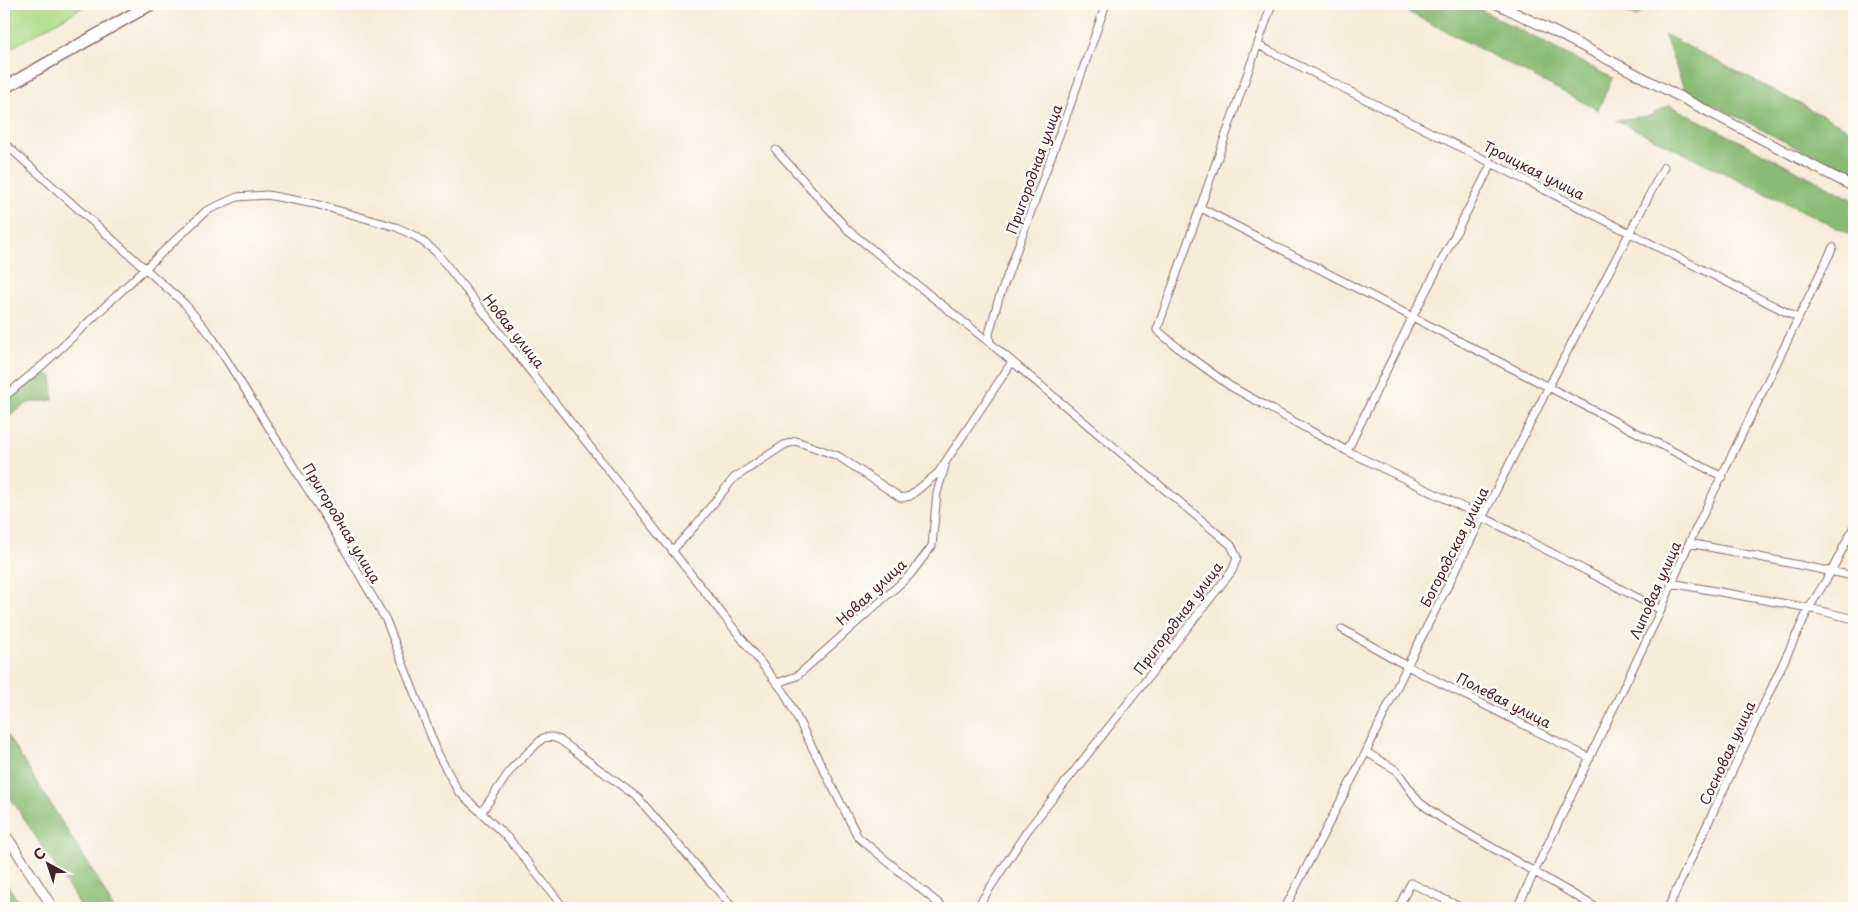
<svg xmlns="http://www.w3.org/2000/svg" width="1858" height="912" viewBox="0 0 1858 912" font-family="'Playpen Sans',sans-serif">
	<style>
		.green { fill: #acdb88; stroke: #7b7d5a }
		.forest { fill: #89bb74; stroke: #6a6d50 }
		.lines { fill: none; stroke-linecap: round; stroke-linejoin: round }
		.minor-casing { stroke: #866768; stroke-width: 9 }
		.tertiary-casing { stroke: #866768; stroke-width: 11 }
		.primary-casing { stroke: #866768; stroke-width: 14 }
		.minor { stroke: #fff; stroke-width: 7 }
		.tertiary { stroke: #fff; stroke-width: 9 }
		.primary { stroke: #fff; stroke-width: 11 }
		.labels { text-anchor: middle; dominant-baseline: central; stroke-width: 5; stroke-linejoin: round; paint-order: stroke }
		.street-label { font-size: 14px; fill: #4a1f2b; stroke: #fdfcf7 }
	</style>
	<rect width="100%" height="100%" fill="#fdfcf7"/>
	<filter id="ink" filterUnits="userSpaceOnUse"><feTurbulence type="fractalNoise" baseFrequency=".02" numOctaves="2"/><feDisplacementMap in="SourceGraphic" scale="10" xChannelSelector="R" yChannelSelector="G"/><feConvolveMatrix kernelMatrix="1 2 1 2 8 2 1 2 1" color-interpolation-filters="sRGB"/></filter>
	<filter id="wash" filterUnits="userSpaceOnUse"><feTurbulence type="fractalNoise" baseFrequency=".0096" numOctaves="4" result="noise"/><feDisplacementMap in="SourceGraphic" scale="20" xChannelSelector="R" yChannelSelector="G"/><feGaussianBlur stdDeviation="1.12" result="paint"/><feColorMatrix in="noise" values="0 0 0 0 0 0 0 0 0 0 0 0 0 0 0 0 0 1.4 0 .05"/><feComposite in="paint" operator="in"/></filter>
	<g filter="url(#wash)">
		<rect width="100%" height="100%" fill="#f6ecd8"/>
		<path class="green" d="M4,4H88L4,52Z
			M1609,4H1650L1636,17Z"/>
		<path class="forest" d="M1393,4H1470L1612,78L1598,110Z
			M1664,34L1854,132V178L1684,89Z
			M1669,105L1854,200V236L1616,120L1649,116Z
			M40,372L52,376L53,400L28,403L4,419V399Z
			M4,730L97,878L113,908H82L4,788Z
			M4,879L22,908H4Z"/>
	</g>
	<g filter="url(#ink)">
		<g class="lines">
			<defs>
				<path id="minor" d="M1272,4L1157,330L1183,352L1230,386L1347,451L1483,517L1661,610
					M1258,45L1798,318
					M4,143L185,304L212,337L334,531L386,620L438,754L458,791L509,839L564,908
					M776,150L848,230L990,343L1231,545L1237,558L1232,571L1027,831L977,908
					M1201,208C1375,297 1548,388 1723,477
					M990,343L989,334L998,301L1071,103L1106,4
					M4,397L44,364L206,211L237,197L267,195L315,204L396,227L417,237L436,252L784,692L858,837L944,908
					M1347,451L1413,316L1492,163
					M1854,526L1831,572L1809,608L1854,619
					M1689,543L1854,576
					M672,551L695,526L734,478L784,445L796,441L838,456L901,498L910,496L938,473L1012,362
					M1342,629L1407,666L1590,758
					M777,683L797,676L910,575L932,546L937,493L945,466
					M1366,752L1396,770L1419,802L1441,818L1597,908
					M481,813L512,768L543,738L552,737L560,740L638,798L733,908
					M1285,908L1366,752L1407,666L1548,388L1664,167
					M1398,908L1411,883L1462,908
					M1517,908L1661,610L1689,543L1833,247
					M1668,908L1809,608L1671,583"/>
				<path id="tertiary" d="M1497,4L1555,32L1854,187
					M4,832L53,908"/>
				<path id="primary" d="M4,88L151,4"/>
			</defs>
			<use href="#minor" class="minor-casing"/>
			<use href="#tertiary" class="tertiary-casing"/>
			<use href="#primary" class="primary-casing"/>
			<use href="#minor" class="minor"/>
			<use href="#tertiary" class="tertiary"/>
			<use href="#primary" class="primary"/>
		</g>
	</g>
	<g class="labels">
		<g class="street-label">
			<text transform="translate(1034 169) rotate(-70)">Пригородная улица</text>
			<text transform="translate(1534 170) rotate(27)">Троицкая улица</text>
			<text transform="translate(514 331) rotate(52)">Новая улица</text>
			<text transform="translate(342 523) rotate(59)">Пригородная улица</text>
			<text transform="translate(1454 547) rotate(-63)">Богородская улица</text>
			<text transform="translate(1655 590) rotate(-66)">Липовая улица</text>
			<text transform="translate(871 592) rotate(-43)">Новая улица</text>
			<text transform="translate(1178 618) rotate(-53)">Пригородная улица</text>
			<text transform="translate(1504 700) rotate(27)">Полевая улица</text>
			<text transform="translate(1727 753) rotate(-65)">Сосновая улица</text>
		</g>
	</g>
	<rect width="1858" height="912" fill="none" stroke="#fdfcf7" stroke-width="20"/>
	<g transform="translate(48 864) rotate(320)" stroke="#fdfcf7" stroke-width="4" paint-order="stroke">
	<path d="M0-4L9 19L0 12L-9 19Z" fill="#4a1f2b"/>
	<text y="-8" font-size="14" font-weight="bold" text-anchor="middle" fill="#4a1f2b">С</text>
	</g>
</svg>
